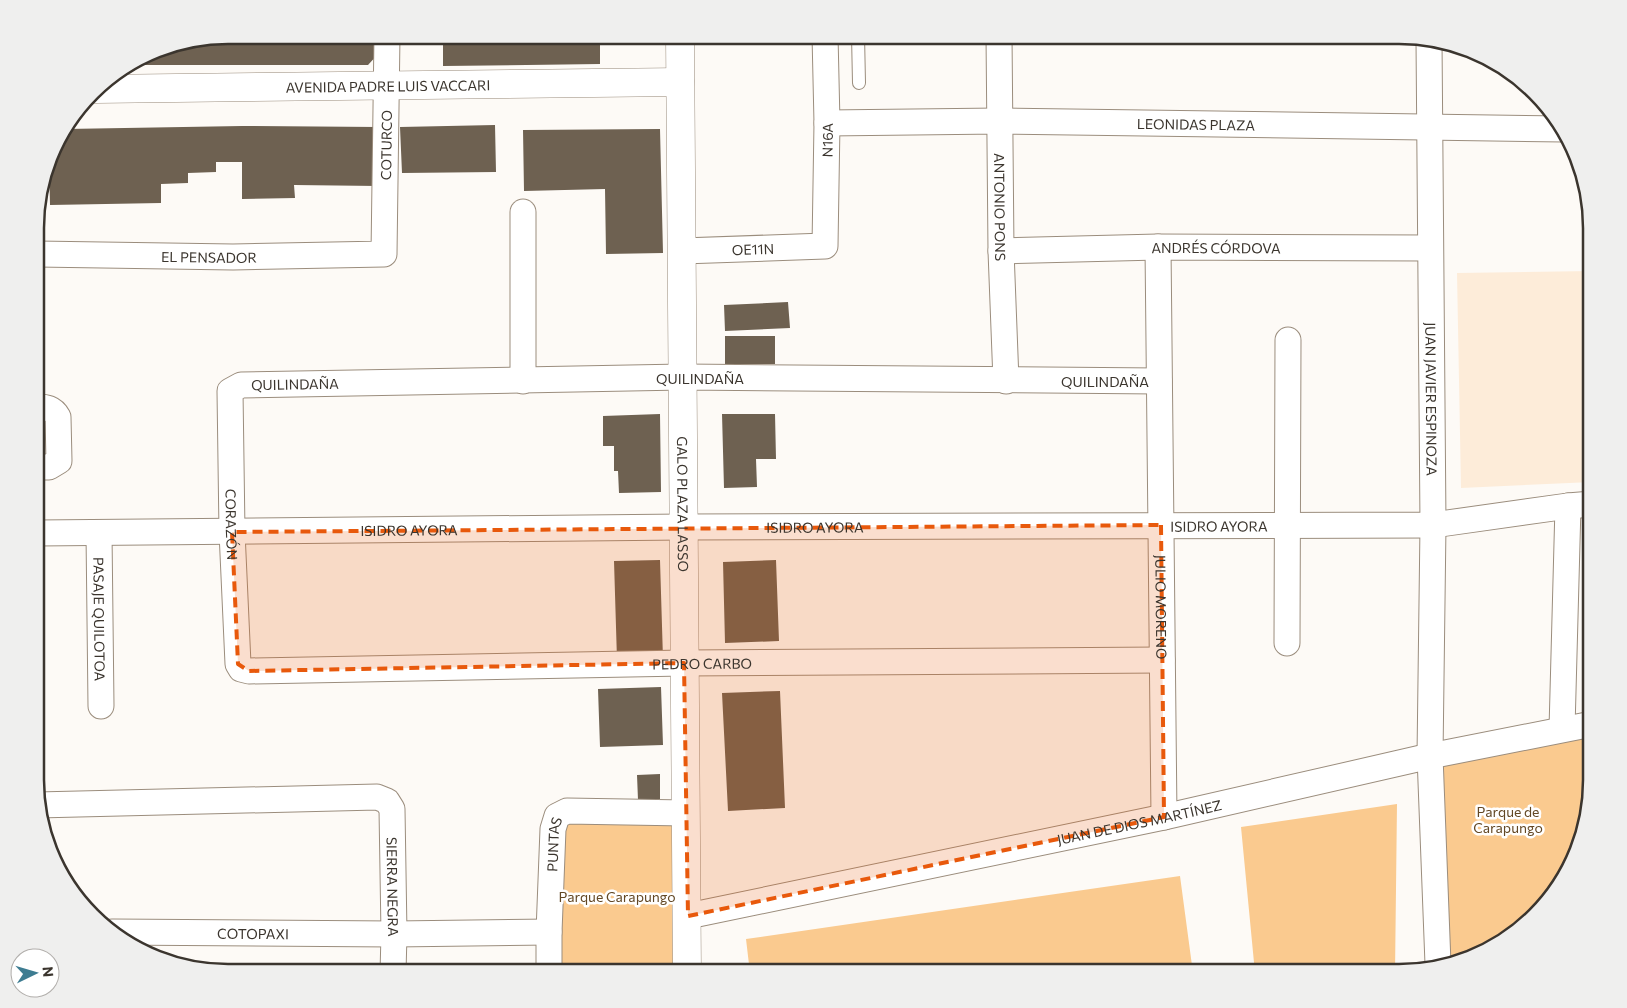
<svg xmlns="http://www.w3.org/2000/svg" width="1627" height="1008" viewBox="0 0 1627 1008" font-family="Commissioner,sans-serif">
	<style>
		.built { fill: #fdecd9 }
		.green { fill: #faca8f }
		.building { fill: #6e6151 }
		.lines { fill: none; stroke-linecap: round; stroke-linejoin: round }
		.service-casing { stroke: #9b8d7d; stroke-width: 14 }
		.minor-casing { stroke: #9b8d7d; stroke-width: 27 }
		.tertiary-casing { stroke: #9b8d7d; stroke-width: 29 }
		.secondary-casing { stroke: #9b8d7d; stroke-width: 29 }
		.service { stroke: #fff; stroke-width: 12 }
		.minor { stroke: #fff; stroke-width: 25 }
		.tertiary { stroke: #fff; stroke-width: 28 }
		.secondary { stroke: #fff; stroke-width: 28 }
		.marked { fill: #e8590c; fill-opacity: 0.2; stroke: #e8590c; stroke-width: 4; stroke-dasharray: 10 6; stroke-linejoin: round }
		.labels { text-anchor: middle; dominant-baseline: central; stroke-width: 5; stroke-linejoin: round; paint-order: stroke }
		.street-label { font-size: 14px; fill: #3b352e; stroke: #fff }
		.park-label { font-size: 14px; fill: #634825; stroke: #fff }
		.rim { fill: none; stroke: #3b352e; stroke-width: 2.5 }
	</style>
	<rect width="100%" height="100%" fill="#fdfaf6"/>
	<path class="built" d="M1592,271V482L1461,488L1457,273Z"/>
	<path class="green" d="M1592,725V792L1582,842L1560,887L1496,947L1438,964L1430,756Z
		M1397,804L1395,973H1255L1241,827Z
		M561,819H674L675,973H560Z
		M1180,876L1193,973H750L746,939Z"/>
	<path class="building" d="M228,35H379V53L368,65H134V62L154,50Z
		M443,35H600V64L443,66Z
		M495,125L496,172L402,173L400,127Z
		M242,126L378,127V186L294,185L295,198L242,199V162H216V172L188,173V183L161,184V203L50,205L49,163L55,142L66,129Z
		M660,129L663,253L606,254L605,189L524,191L523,130Z
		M788,302L790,328L725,331L724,305Z
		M725,336H775V364H725Z
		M660,414L661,492L619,493L618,471H614V446H603V416Z
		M722,414H775L776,459H756L757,487L724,488Z
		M660,560L663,659L617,660L614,561Z
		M776,560L779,641L725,643L723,562Z
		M661,687L663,745L600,747L598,689Z
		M780,691L785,808L728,811L722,693Z
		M660,774V799L638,800L637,775Z"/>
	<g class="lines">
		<defs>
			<path id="service" d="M858,35L859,83"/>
			<g id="minor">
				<path id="s1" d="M999,35L1001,251L1006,381"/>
				<path id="s2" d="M1429,40L1433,525L1430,756L1438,964"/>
				<path id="s3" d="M827,123L999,121L1564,129"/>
				<path d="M523,212V381"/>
				<path id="s4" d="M1158,247L1164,817"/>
				<path id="s5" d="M682,251L825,246L827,123L825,35"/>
				<path id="s6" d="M1001,251L1158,247L1430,248"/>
				<path id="s7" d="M37,254L233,257L384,254L387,35"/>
				<path id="s8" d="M1159,381L683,377L241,385L230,391L232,532L238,664L241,669L249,671L684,663L1162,660"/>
				<path d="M37,407C46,407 53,408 58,417L59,461L49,467H37"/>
				<path id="s9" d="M37,533L684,527L1433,525L1568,506L1592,504"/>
				<path id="s10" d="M99,533L101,706"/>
				<path d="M1287,643L1288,340"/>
				<path d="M1562,729L1568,506"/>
				<path id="s11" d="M37,805L377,797L387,801L392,809L394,934L393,973"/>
				<path id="s12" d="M688,916L1164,817L1430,756L1592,724"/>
				<path id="s13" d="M112,932L394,934L549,932"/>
				<path id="s14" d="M549,973V932L553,829L557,816L567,811L686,813"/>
			</g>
			<g id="tertiary">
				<path id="s15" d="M680,35L687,973"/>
			</g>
			<g id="secondary">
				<path id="s16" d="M96,89L680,82"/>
			</g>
		</defs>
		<use href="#service" class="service-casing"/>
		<use href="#minor" class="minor-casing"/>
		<use href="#tertiary" class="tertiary-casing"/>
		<use href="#secondary" class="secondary-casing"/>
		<use href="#service" class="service"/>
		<use href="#minor" class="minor"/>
		<use href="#tertiary" class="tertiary"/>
		<use href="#secondary" class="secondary"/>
	</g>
	<path class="marked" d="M1161,525L1164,817L688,916L684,663L249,671L238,664L232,532Z"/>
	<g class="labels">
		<g class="street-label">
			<text stroke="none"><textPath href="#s16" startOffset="292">AVENIDA PADRE LUIS VACCARI</textPath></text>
			<text stroke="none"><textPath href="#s3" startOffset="369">LEONIDAS PLAZA</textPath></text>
			<text stroke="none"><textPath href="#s5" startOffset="249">N16A</textPath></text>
			<text stroke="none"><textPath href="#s7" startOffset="456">COTURCO</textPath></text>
			<text stroke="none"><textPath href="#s1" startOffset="172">ANTONIO PONS</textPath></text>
			<text stroke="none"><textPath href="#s6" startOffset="215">ANDRÉS CÓRDOVA</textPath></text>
			<text stroke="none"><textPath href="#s5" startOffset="71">OE11N</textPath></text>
			<text stroke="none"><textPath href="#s7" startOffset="172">EL PENSADOR</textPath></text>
			<text x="700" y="378">QUILINDAÑA</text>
			<text x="1105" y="381">QUILINDAÑA</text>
			<text transform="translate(295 384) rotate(-1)">QUILINDAÑA</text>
			<text stroke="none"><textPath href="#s2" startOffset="359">JUAN JAVIER ESPINOZA</textPath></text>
			<text stroke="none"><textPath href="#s15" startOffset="469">GALO PLAZA LASSO</textPath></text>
			<text stroke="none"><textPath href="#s8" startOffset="1064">CORAZÓN</textPath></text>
			<text stroke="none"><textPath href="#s9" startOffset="1182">ISIDRO AYORA</textPath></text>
			<text stroke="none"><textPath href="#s9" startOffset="778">ISIDRO AYORA</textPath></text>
			<text stroke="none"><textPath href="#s9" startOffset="372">ISIDRO AYORA</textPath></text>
			<text stroke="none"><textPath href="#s4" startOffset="360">JULIO MORENO</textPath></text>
			<text stroke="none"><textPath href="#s10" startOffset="86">PASAJE QUILOTOA</textPath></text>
			<text stroke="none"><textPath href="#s8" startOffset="1671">PEDRO CARBO</textPath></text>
			<text stroke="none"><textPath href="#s12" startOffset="461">JUAN DE DIOS MARTÍNEZ</textPath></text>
			<text stroke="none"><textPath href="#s14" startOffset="129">PUNTAS</textPath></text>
			<text stroke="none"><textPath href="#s11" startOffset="438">SIERRA NEGRA</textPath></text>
			<text stroke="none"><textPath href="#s13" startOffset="141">COTOPAXI</textPath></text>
		</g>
		<g class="park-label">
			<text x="1508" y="811">Parque de<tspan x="1508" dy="16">Carapungo</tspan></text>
			<text x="617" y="896">Parque Carapungo</text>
		</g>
	</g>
	<path d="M0 0H1627V1008H0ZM228 44H1399A184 184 0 0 1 1583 228V780A184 184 0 0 1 1399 964H228A184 184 0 0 1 44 780V228A184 184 0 0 1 228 44Z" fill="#efefee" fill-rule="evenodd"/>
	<path class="rim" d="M228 44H1399A184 184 0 0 1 1583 228V780A184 184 0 0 1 1399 964H228A184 184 0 0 1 44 780V228A184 184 0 0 1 228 44Z"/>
	<g transform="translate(35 973) rotate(85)"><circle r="24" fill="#ffffff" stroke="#b1aeab"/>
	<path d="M0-4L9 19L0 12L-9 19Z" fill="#3d7c91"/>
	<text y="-8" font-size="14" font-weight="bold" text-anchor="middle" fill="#3b352e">N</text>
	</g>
</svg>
